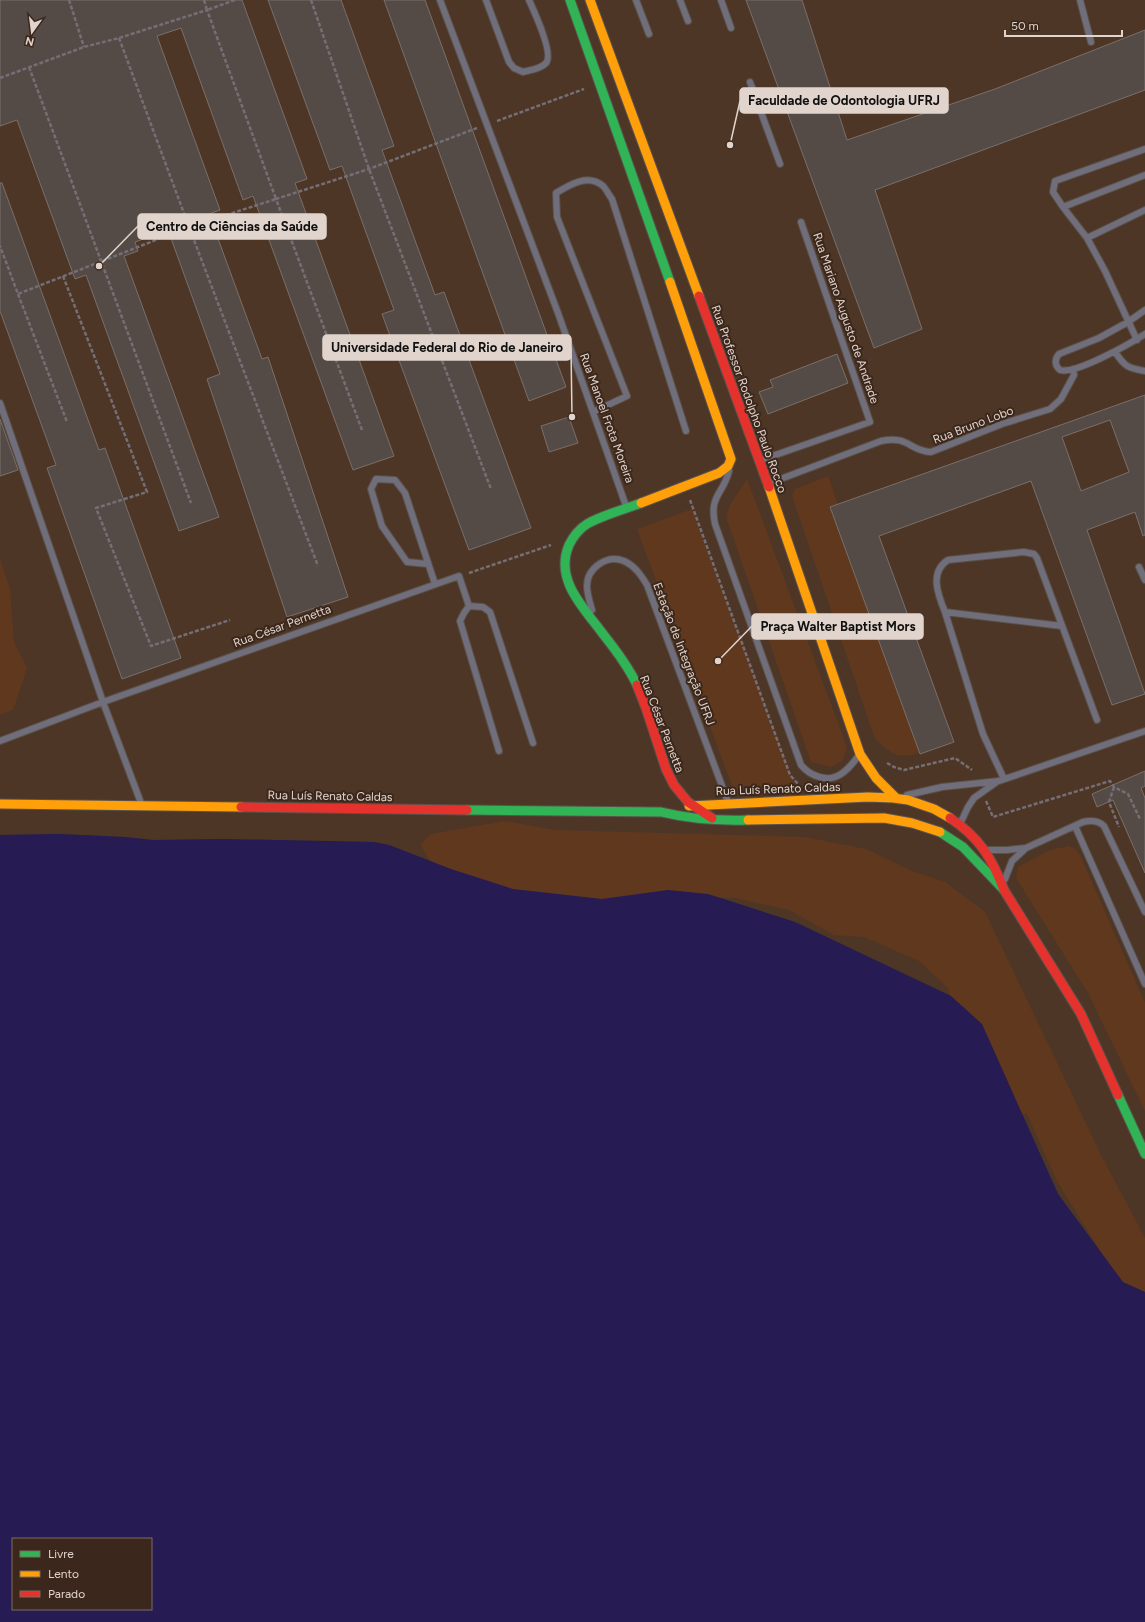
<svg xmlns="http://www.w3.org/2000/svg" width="1145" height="1622" viewBox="0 0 1145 1622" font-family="Figtree,sans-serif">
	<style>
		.built { fill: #4e3626 }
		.green { fill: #5f381e }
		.water { fill: #261b53; fill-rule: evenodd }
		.building { fill: #554b46; stroke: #796f6a; fill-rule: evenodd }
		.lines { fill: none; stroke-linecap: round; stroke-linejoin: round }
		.lane-casing { stroke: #5a514b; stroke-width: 8 }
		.fast-casing { stroke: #5a514b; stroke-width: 11 }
		.slow-casing { stroke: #5a514b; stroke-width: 11 }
		.jam-casing { stroke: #5a514b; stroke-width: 11 }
		.path { stroke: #746f76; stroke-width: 2.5; stroke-dasharray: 4 2; stroke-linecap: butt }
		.lane { stroke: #6f6e7a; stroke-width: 6 }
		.fast { stroke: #30b455; stroke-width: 9 }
		.slow { stroke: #ff9f0a; stroke-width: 9 }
		.jam { stroke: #e5322d; stroke-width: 9 }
		.labels { text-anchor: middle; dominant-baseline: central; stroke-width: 4; stroke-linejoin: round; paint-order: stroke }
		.street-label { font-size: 12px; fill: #e1d4cc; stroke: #3b271b }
		.leader { fill: none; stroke: #e1d4cc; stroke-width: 1.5 }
		.callout-dot { fill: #e1d4cc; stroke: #3b271b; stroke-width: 1.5 }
		.callout { fill: #e1d4cc; stroke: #e1d4cc; stroke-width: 1.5 }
		.callout-label { font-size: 13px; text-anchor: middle; font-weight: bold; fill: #111 }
	</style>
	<rect width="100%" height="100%" fill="#3e332d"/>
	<path class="built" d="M0,0H1145V1292L1123,1282L1058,1194L982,1024L951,996L795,922L708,894L451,869L389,845L374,842L224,839L153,840L125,837L59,834L0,835Z"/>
	<path class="green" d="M828,476L925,752C898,758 896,758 875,739L792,496L795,489Z
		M747,479L847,747L843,760L831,767L811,762L726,517L730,505Z
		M692,509L799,796L735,794L637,529Z
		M0,559L10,589L14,642L27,668L13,710L0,715Z
		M506,821L555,830L805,837L866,849L912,871L945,882L985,912L1102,1157L1145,1238V1294L1127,1295L1057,1181L1027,1114L1001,1116L965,1058L948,988L919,961L864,937L834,935L789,910L735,898L690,897L585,911L434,868L421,845L430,834Z
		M1069,846L1075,849L1080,855L1145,1003V1111L1088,993L1016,878L1018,867L1050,850Z"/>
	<path class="water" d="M59,834L125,837L153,840L224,839L374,842L389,845L451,869L513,889L602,899L668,890L708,894L795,922L951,996L982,1024L1058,1194L1123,1282L1145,1292V1622H0V835ZM13,1539H151V1609H13Z"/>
	<path class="building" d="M0,0H242L307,179L295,183L394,456L353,470L253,196L243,200L181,28L157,36L220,210L209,214L262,359L268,357L348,597L287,617L207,379L220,374L168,230L135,242L138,251L124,256L219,517L179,531L86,275L75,279L17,120L0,126Z
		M268,0H341L394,146L382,150L435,295L444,292L531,528L469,550L382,314L394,310L342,166L330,170Z
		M384,0H425L566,387L529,401Z
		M746,0H802L847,140L995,89L1145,30V90L875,190L922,329L874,348Z
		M0,183H2L99,450L105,448L181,658L122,679L47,468L56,465L0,311Z
		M837,354L848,383L768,414L759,392L773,387L770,380Z
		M1145,395V535L1143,536L1135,512L1087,530L1145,694L1112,705L1031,481L879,536L954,742L920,754L830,507ZM1110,420L1129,472L1081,491L1062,437Z
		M569,417L578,443L549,452L541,426Z
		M0,419L18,470L0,476Z
		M1145,771V786L1141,788L1145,798V873L1113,800L1097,807L1092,794Z"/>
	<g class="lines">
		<defs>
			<path id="lane" d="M440,0L558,313L626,506
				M486,0L509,62L514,68L523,72C530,70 541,69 546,63C554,54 534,11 529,0
				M636,0L649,34
				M680,0L688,21
				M721,0L731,28
				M1080,0L1091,42
				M750,82L780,164
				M1063,207L1145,175
				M1087,238L1145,210
				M1145,310L1128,322L1099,338L1059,354C1054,360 1055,366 1060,370C1075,375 1131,343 1145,334
				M1137,340L1105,271L1087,238L1063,207L1053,192L1055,181L1145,149
				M1115,352C1125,367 1128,368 1145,371
				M0,403L103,702L141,803
				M593,412L627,396L557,217L556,193C569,185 588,173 603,186C606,189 609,195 612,199L686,431
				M761,460L870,422L801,222
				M729,471C723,495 709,495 715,524L801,765C810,776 828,783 841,774C849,769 854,762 859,755
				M770,483L881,441C909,435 909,451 931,452L1002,424L1050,409L1061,399L1074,375L1073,369
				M428,564L407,562L382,526L371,489L376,479L395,480L405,493L435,584
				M1139,567L1145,580
				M592,610C590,603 587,594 587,586C587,568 607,554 624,561C635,566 641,575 647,585L728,802
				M945,612L1062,626
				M0,741L103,702L459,576L469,606
				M499,751L460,621L464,613L469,606L483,607L490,612L533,743
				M1004,779L983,734L945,612C938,595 929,572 948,560L1024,552L1034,554L1037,558L1097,720
				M907,795L942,787L999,781L1145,731
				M960,824L968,807L974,798L998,781
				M1075,826L1145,984
				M989,850H1007L1026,848L1083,822C1091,820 1098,820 1104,826L1145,912
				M1005,879L1012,861L1026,848"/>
			<path id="fast" d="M570,0L670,282
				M637,685C628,666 615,649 603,634C584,608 554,580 569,545C573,537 579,529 587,524C600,516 625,509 641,503
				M467,810L661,812C690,819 718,821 748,820
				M940,832L963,847L1004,890
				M1118,1095L1145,1154"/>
			<path id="slow" d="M590,0L699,296
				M769,487L860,754L876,778L896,798
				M641,503L719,473L728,466L731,459L670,282
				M0,804L241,807
				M689,806L868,797L893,798L908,800L934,809L950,818
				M748,820L884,818L912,823L940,832"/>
			<path id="jam" d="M699,296L769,487
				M637,685L646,708L666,769L674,785L688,802L712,818
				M241,807L467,810
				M950,818C979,837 992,858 1004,890L1081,1014L1118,1095"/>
		</defs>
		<use href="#lane" class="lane-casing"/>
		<use href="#fast" class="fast-casing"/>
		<use href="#slow" class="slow-casing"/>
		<use href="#jam" class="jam-casing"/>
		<path class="path" d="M69,0L84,47
			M204,0L207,10L235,0
			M311,0L369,169L491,489
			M119,38L189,227L318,566
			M29,67L191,503
			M0,78L84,47L119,38L207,10L276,199L189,227L18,294L0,246
			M497,121L584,89
			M63,276L147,492L96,508L151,646L230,620
			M18,294L67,422
			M362,430L276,199L369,169L477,128
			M690,500L790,775L798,784
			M469,573L551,545
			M887,763L894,767L904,770L955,758L972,770
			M1114,787L1109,802L1119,827
			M986,801L993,817L1110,781L1114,787L1128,794L1140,819"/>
		<use href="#lane" class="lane"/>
		<use href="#fast" class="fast"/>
		<use href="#slow" class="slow"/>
		<use href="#jam" class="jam"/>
	</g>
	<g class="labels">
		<g class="street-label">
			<text transform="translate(846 318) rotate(71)">Rua Mariano Augusto de Andrade</text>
			<text transform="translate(749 399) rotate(70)">Rua Professor Rodolpho Paulo Rocco</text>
			<text transform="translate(607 418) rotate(70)">Rua Manoel Frota Moreira</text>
			<text transform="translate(973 425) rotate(-21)">Rua Bruno Lobo</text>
			<text transform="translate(282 626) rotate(-20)">Rua César Pernetta</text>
			<text transform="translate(684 654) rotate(69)">Estação de Integração UFRJ</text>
			<text transform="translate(662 724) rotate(69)">Rua César Pernetta</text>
			<text transform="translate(778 789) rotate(-2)">Rua Luís Renato Caldas</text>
			<text transform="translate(330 796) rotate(1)">Rua Luís Renato Caldas</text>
		</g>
	</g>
	<path class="leader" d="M730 145L740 101M99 266L138 226M572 417L571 348M718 661L752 626"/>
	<g class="callout-dot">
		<circle cx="730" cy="145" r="4"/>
		<circle cx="99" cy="266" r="4"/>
		<circle cx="572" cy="417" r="4"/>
		<circle cx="718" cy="661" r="4"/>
	</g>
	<g class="callout">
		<rect x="740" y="88" width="208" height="25" rx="4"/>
		<rect x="138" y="214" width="188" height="25" rx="4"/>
		<rect x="323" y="335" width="248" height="25" rx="4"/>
		<rect x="752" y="614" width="171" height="25" rx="4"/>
	</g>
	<g class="callout-label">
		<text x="844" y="105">Faculdade de Odontologia UFRJ</text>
		<text x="232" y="231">Centro de Ciências da Saúde</text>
		<text x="447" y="352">Universidade Federal do Rio de Janeiro</text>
		<text x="838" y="631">Praça Walter Baptist Mors</text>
	</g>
	<rect x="12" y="1538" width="140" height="72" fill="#3b271b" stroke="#7d6c62"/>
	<rect x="20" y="1551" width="20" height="6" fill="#30b455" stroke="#7d6c62"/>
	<text x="48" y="1558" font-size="12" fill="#e1d4cc">Livre</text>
	<rect x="20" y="1571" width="20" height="6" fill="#ff9f0a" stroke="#7d6c62"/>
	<text x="48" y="1578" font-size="12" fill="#e1d4cc">Lento</text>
	<rect x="20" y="1591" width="20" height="6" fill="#e5322d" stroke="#7d6c62"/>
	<text x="48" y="1598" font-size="12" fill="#e1d4cc">Parado</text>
	<g transform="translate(32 32) rotate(194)" stroke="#3b271b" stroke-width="3" paint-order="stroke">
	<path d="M0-3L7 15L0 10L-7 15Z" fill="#e1d4cc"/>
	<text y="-6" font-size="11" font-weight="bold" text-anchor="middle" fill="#e1d4cc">N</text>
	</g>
	<path d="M1005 30v6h117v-6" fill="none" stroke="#e1d4cc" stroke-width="2"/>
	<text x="1011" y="30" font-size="12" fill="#e1d4cc" stroke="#3b271b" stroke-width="3" paint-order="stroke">50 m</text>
</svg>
